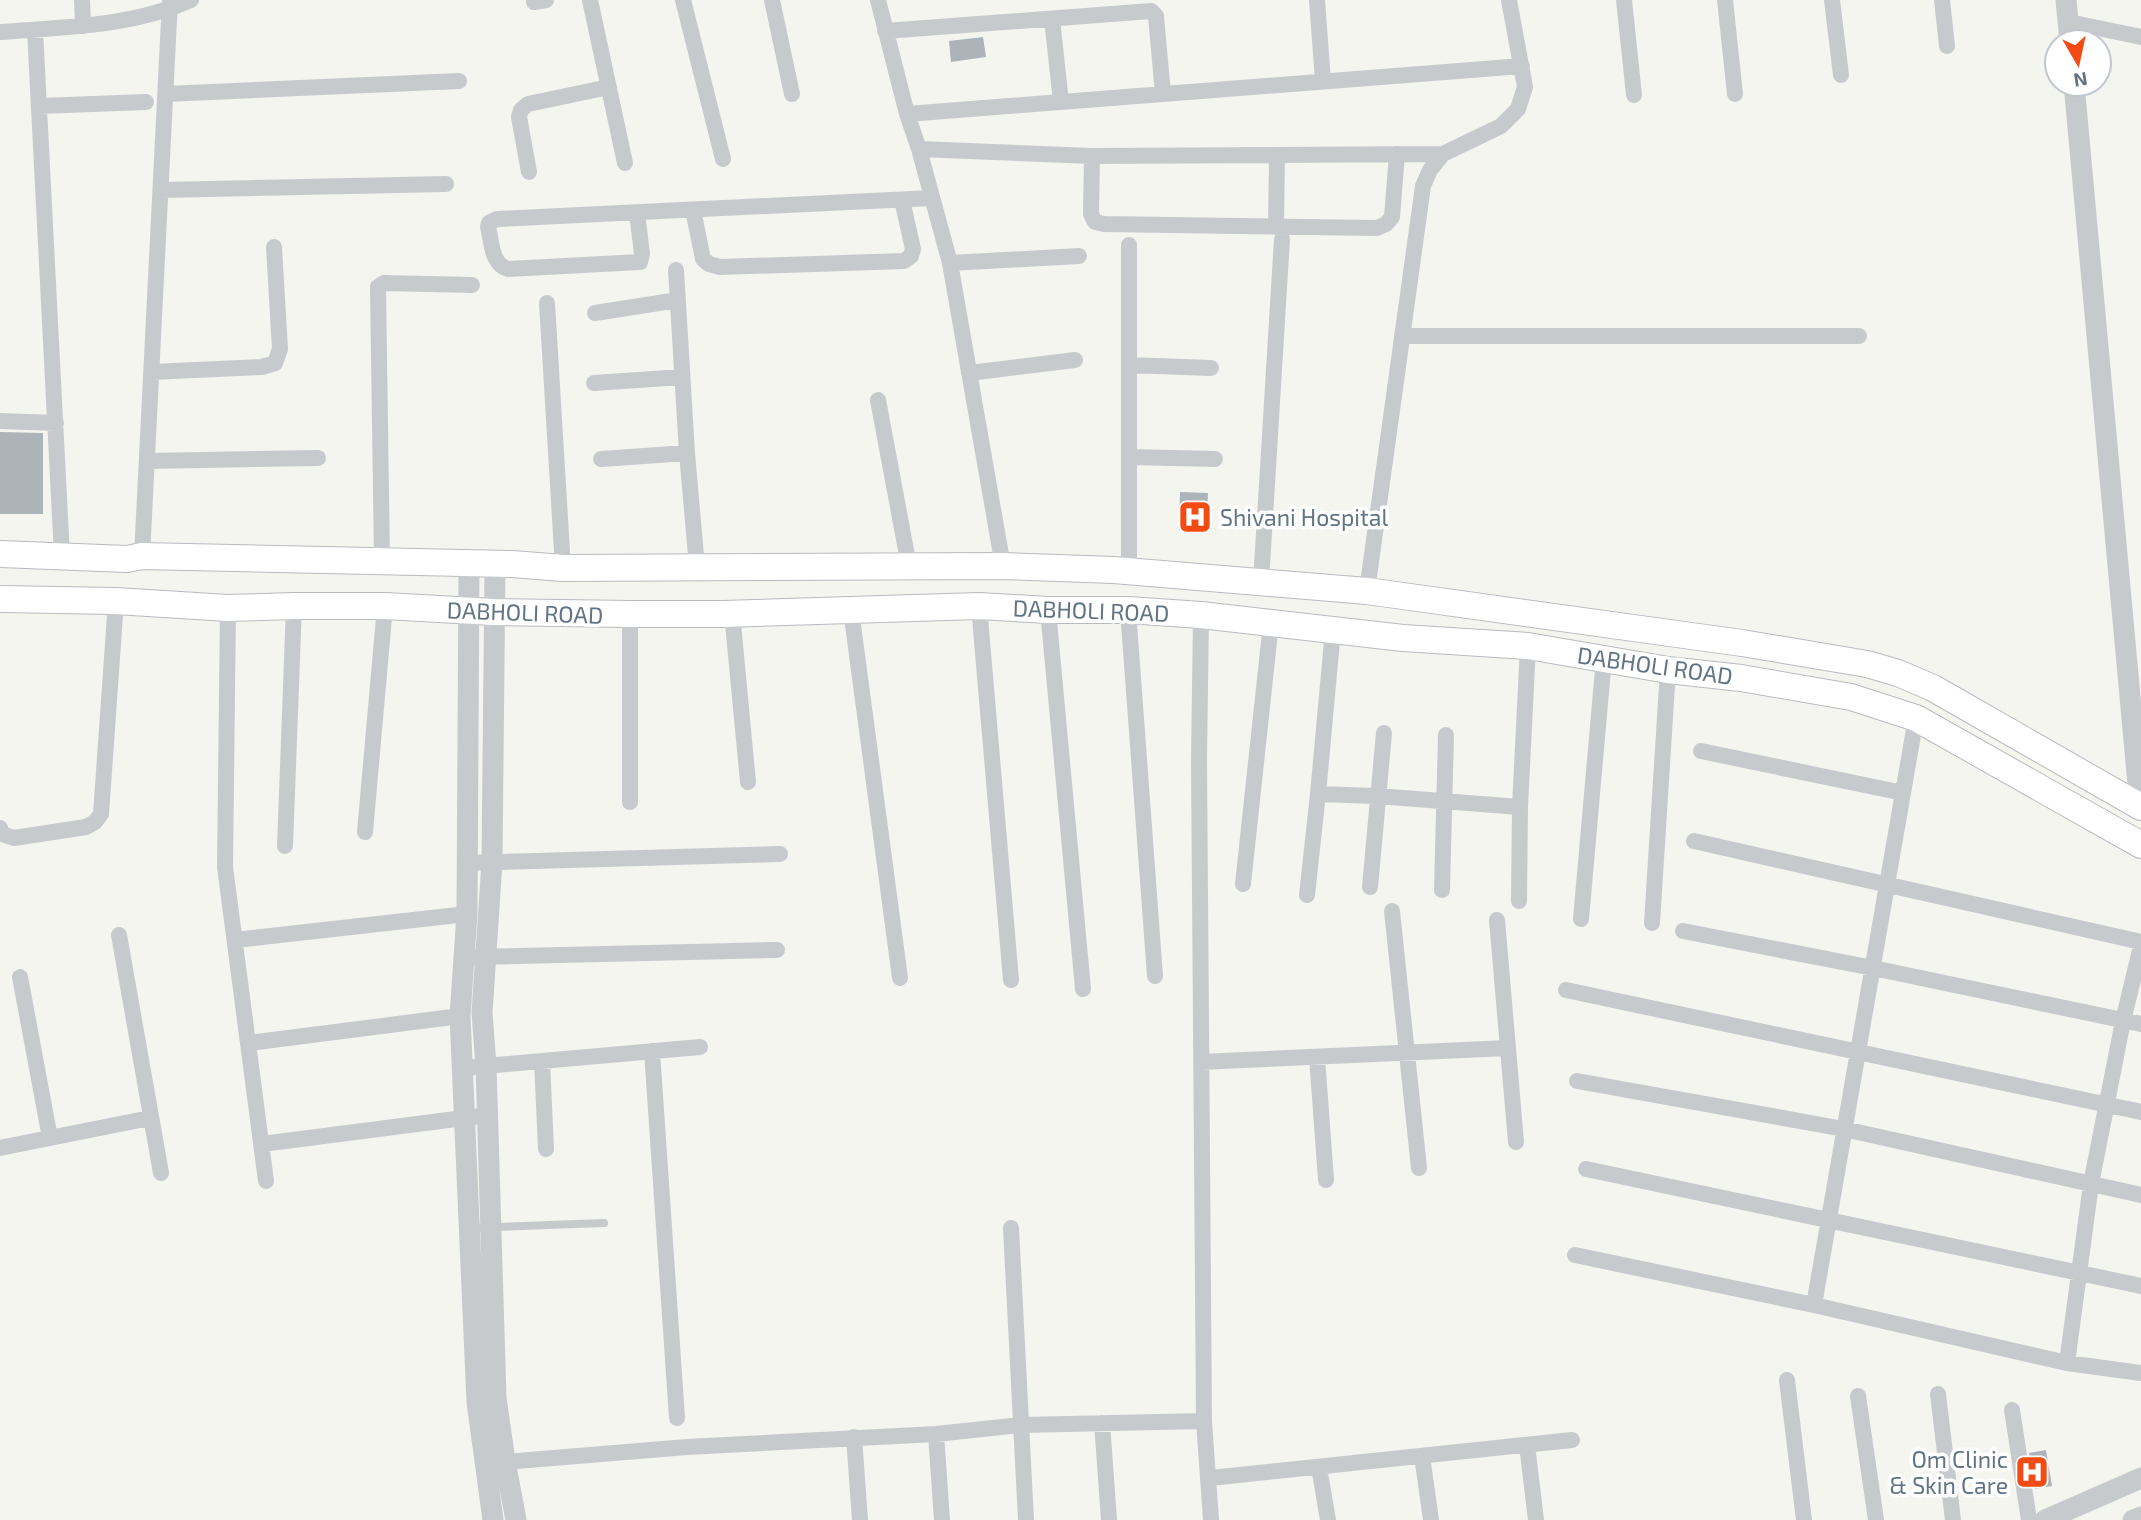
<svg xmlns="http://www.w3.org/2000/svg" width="2141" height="1520" viewBox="0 0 2141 1520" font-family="'Exo 2',sans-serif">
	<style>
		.building { fill: #acb4b9 }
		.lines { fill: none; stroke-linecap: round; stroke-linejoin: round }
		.primary-casing { stroke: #b7bbbe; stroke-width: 28 }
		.service { stroke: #c7cacd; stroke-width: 8 }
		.minor { stroke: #c7cacd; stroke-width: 16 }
		.tertiary { stroke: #c7cacd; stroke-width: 21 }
		.primary { stroke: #fff; stroke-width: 26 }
		.labels { text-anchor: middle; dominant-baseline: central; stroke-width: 7; stroke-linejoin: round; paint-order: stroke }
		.poi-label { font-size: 23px; fill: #617484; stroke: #fff; text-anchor: start }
		.street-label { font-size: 23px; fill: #617484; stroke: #fff }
	</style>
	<rect width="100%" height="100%" fill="#f5f5f0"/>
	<path class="building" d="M983,37L986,57L951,62L949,41Z
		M0,432L43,433V514H0Z
		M1180,492L1208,493L1206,531L1179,530Z
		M2046,1450L2052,1486L2035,1489L2029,1453Z"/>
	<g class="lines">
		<defs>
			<path id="primary" d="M0,554L127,559L142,556L512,564L563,568L1003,566L1114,570L1367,591L1742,643L1867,664L1898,673L1933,688L2141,807
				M0,599L116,601L228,608L294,606H385L493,612L630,614H723L979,606L1048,610H1128L1201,615L1403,638L1528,646L1668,670L1741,678L1851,697L1916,718L2141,845"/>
		</defs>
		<use href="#primary" class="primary-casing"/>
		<path class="service" d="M470,1228L604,1223"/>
		<path class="minor" d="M82,0L83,26
			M590,0L625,163
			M683,0L723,159
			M772,0L792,94
			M878,0L907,114L919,149L950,263L1003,566
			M1317,0L1323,81
			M1624,0L1634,95
			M1725,0L1735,94
			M1832,0L1841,75
			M1942,0L1947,46
			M534,2L546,0
			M1052,19L1061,102
			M2069,22L2141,37
			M35,30L62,556
			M885,31L1151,11L1156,16L1163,94
			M0,32C65,27 131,27 191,0
			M166,94L459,81
			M39,106L146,102
			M907,114L1522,66
			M919,149L1092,156L1443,154
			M1092,156L1091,214L1095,222L1104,224L1377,228L1386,224L1392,217L1397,154
			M529,172L519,117L521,110L528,104L609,87
			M161,190L446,184
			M693,210L703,259L709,264L720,267L904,261L911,256L913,249L902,200
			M637,213L642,254L640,262L508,269C491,264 492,242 488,227L489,223L497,219L932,198
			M1276,227L1277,155
			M950,263L1079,256
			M676,270L687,453L697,567
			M547,303L563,568
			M595,313L678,300
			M1402,336H1859
			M1129,365L1211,368
			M152,372L262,367L275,363L280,349L274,247
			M969,373L1075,360
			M594,383L682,377
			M878,400L909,566
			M0,421L56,423
			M1129,457L1215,459
			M601,459L687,453
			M147,461L318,458
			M142,556L170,0
			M382,561L378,287L384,283L472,285
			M1129,571V245
			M1261,582L1282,239
			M1367,591L1423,186L1430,170L1443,154L1501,126L1518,109L1525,87L1509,0
			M979,606L1011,980
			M228,608L225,867L266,1181
			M851,610L900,978
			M1048,610L1083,989
			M1128,610L1155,976
			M732,613L748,782
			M1201,615L1199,761L1204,1421L1211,1520
			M1701,751L1903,793
			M1318,794L1377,796L1520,807
			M630,802V614
			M0,828L2,834L14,838L86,827L95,822L101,814L116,601
			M365,832L385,606
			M1694,841L2141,942
			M285,846L294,606
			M467,863L780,854
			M1243,884L1271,623
			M1370,887L1384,733
			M1442,890L1446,735
			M1307,895L1318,794L1333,630
			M1519,901L1520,807L1528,646
			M1392,911L1419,1168
			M1581,919L1604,658
			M1497,920L1516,1142
			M1652,923L1668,670
			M1683,931L1873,968L2141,1024
			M119,935L161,1173
			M235,940L467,914
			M475,957L777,950
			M20,977L50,1138
			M1566,990L2141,1112
			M249,1043L460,1016
			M652,1051L677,1418
			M1317,1057L1326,1180
			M542,1061L546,1149
			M1201,1062L1508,1048
			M463,1068L700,1047
			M1577,1081L1844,1129L2141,1195
			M262,1144L487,1115
			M0,1148L150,1118
			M1586,1169L2141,1286
			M1011,1228L1026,1520
			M1575,1255L1814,1305L2067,1363L2141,1373
			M1814,1305L1916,718
			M2067,1363L2091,1184L2123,1021L2141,946
			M1787,1380L1804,1520
			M1938,1394L1953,1520
			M1858,1396L1876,1520
			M2012,1410L2029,1520
			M1102,1423L1109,1520
			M936,1434L942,1520
			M854,1437L860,1520
			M1527,1445L1536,1520
			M1422,1456L1431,1520
			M494,1463L687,1447L936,1434L1021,1425L1204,1421
			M1319,1467L1328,1520
			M1210,1478L1572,1440"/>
		<path class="tertiary" d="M2066,0L2070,42
			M2074,84L2140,806
			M469,563L467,914L460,1016L477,1402L493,1520
			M495,564L492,862L482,1013L486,1066L496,1398L505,1461L516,1520
			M2045,1520L2141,1478
			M2133,1520L2141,1517"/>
		<use href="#primary" class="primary"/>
	</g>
	<defs>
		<symbol id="hospital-square" viewBox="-11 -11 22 22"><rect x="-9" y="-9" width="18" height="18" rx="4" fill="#f24b14" stroke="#fff"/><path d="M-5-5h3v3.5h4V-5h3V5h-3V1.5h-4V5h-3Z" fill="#fff"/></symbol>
	</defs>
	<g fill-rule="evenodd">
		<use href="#hospital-square" x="1176" y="498" width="38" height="38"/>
		<use href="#hospital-square" x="2013" y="1453" width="38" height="38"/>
	</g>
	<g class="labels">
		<g class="poi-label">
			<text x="1220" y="517">Shivani Hospital</text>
			<text x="2008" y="1459" text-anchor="end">Om Clinic<tspan x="2008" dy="26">&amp; Skin Care</tspan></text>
		</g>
		<g class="street-label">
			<text transform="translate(1091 610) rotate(2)">DABHOLI ROAD</text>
			<text transform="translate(525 612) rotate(2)">DABHOLI ROAD</text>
			<text transform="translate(1655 665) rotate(8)">DABHOLI ROAD</text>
		</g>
	</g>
	<g transform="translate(2078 63) rotate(171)"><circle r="33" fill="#ffffff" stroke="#c0c7ce" stroke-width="2"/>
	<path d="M0-5L12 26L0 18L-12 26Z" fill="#f24b14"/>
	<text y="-10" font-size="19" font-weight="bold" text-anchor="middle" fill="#617484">N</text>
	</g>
</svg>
